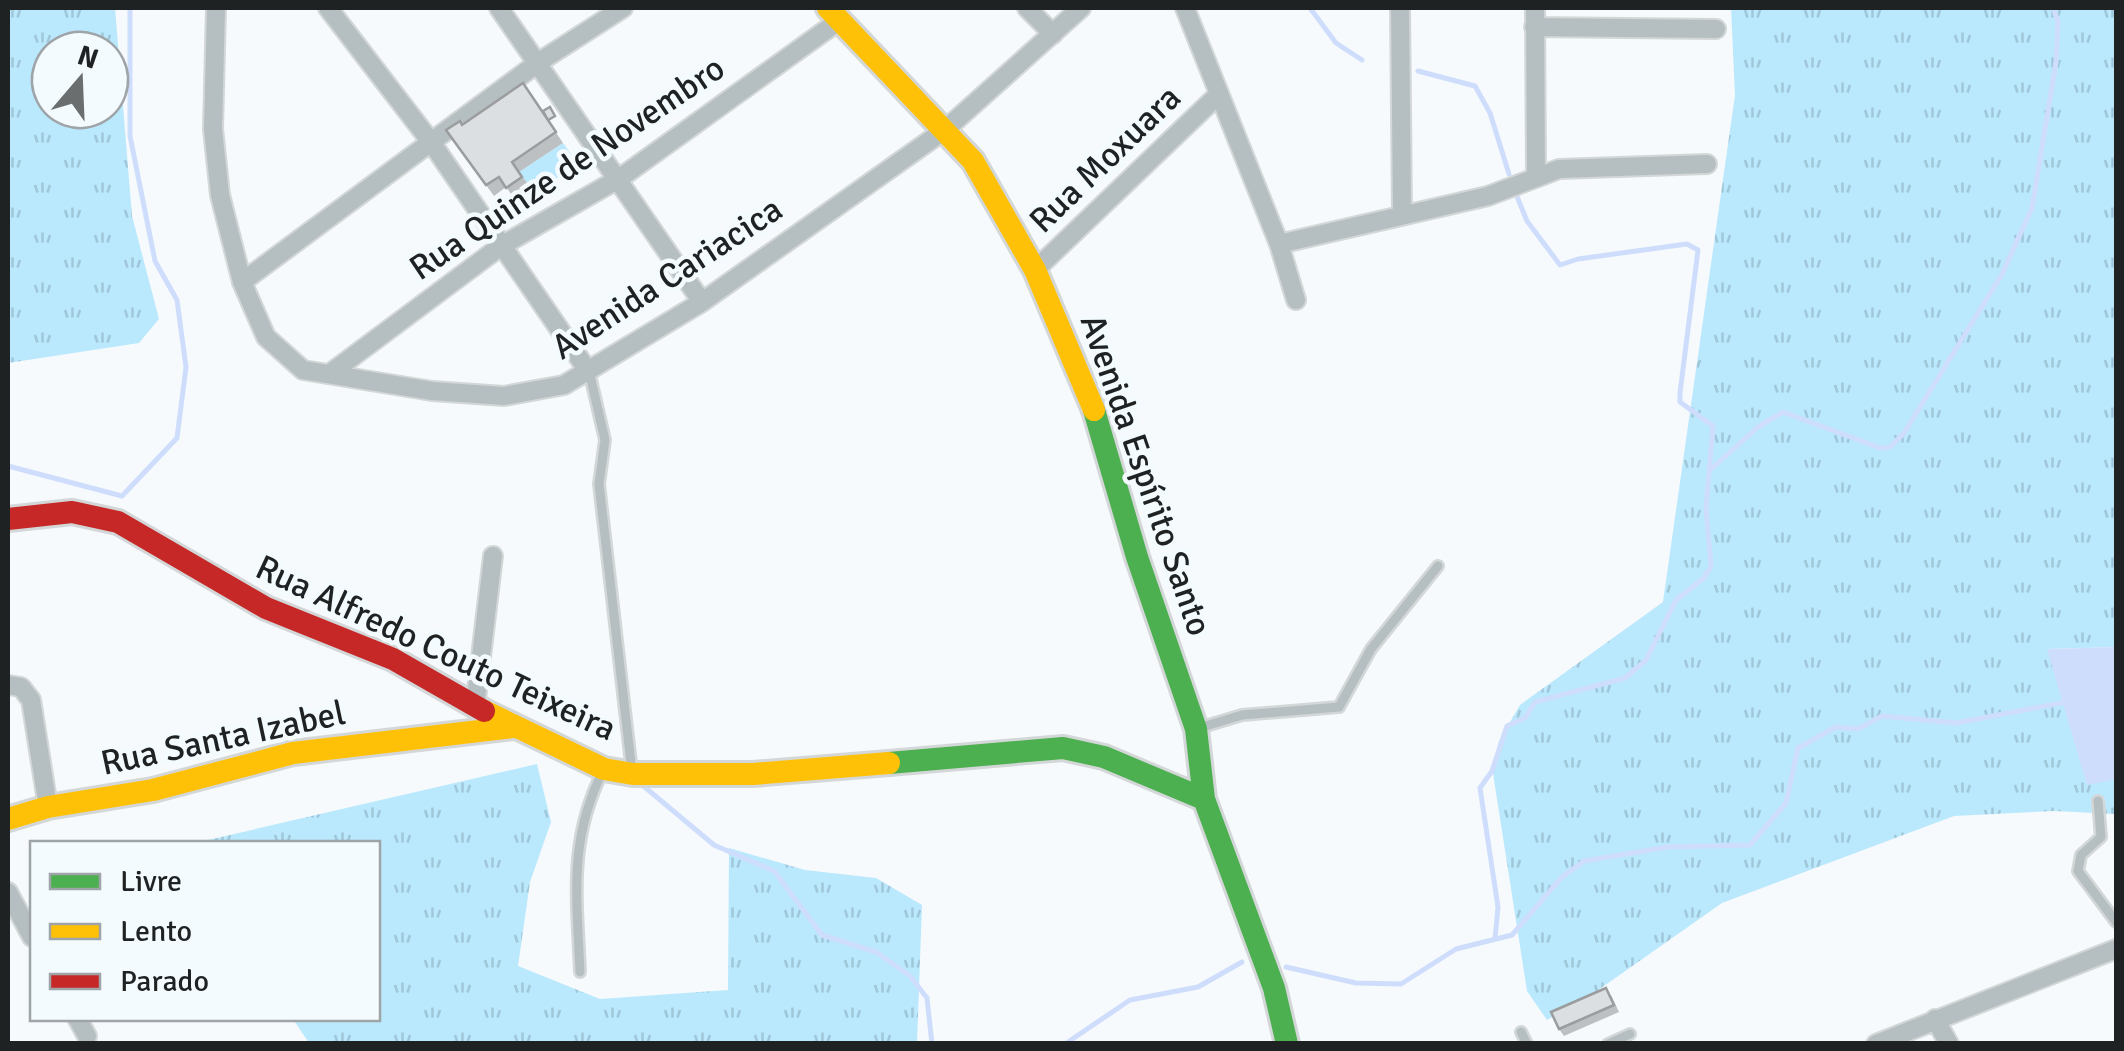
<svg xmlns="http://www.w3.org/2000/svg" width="2124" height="1051" viewBox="0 0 2124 1051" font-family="Signika,sans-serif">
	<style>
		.grass { fill: url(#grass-tufts); fill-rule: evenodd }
		.green { fill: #bae8fd }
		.water { fill: #cfddfc }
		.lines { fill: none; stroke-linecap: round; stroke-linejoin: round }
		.stream { stroke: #cfddfc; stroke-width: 5 }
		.lane-casing { stroke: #d4d7d8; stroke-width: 14 }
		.street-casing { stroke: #d4d7d8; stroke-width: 22 }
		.fast-casing { stroke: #d4d7d8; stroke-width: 28 }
		.slow-casing { stroke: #d4d7d8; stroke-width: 28 }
		.jam-casing { stroke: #d4d7d8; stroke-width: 28 }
		.lane { stroke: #b5bfc1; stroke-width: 9 }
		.street { stroke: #b5bfc1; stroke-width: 18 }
		.fast { stroke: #4caf50; stroke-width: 22 }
		.slow { stroke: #ffc107; stroke-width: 22 }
		.jam { stroke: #c62828; stroke-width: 22 }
		.wall { fill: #bdc0c2 }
		.building { fill: #dcdfe1; stroke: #9a9c9e; stroke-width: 2.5 }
		.labels { text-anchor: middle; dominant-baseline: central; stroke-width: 9; stroke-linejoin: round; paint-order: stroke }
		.street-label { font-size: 35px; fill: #1f2223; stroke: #f3fbff }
	</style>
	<defs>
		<pattern id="grass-tufts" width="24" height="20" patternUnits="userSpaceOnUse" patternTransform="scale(2.5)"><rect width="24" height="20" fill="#bae8fd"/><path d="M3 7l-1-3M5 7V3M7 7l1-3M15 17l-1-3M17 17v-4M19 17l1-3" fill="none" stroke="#9fc7d9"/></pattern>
	</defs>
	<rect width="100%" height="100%" fill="#f6fafc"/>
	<path class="grass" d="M8,8H115L132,216L159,319L139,343L8,363ZM50,50H110V110H50Z
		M1731,8H2116V647L2048,649L2087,784L2116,779V814L2054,811L1954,816L1722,903L1594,993L1547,1020L1527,991L1492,767L1499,741L1520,705L1663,602L1735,95Z
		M537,764L551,822L530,882L518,966L600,999L728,990L729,848L805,870L876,878L922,905L917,1043H309L293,1019L378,1018V844L195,843Z"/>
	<path class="green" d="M563,143L578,164L534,194L519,172Z"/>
	<path class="water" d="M2116,647V779L2087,785L2047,649Z"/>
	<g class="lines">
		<path class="stream" d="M1310,8L1336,43L1362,60
			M1418,71L1475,86L1490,113L1509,174
			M8,466L122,496L177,438L186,367L177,300L155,261L130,136V8
			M1710,470L1758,427L1783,412L1880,448L1890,447L1904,433L2002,274L2032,208L2056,62L2058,21L2053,8
			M641,784L714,845L774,871L822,935L876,952L910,976L927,998L932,1044
			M1495,939L1498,907L1480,788L1492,771L1507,726L1525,718L1535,702L1625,678L1646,660L1676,600L1704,578L1711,566L1706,508L1713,426L1680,402V393L1698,250L1687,244L1578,259L1560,265L1527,221L1516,194
			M1286,967L1356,983L1401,984L1456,949L1512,935L1561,878L1584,861L1668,847L1750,845L1786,803L1798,748L1836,727L1858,729L1882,716L1956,723L2066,702
			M1065,1044L1130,1000L1198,987L1242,962"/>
		<defs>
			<path id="lane" d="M589,371L605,440L599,484L632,772
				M1199,728L1242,715L1339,707L1371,649L1438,566
				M2098,801L2101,837L2081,855L2078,871L2116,922
				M580,972C577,898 568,840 603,771
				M1521,1032L1527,1044
				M1608,1044L1630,1034"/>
			<path id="street" d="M216,8L213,129L220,195L242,282L266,337L303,370L432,391L504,396L564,385L702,302L946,129L1081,8
				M328,8L431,142L588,371
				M499,8L702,302
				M1027,8L1053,34
				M1185,8L1279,244L1296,300
				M1400,8L1402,213
				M1535,8L1536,176
				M1534,27L1716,29
				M1279,244L1488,196L1559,169L1707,164
				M1035,270L1219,94
				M242,282L539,62L623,8
				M332,372L501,246L620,178L840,20
				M8,685L21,687L31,700L48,807
				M475,707L493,556
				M8,892L32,937
				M77,1018L87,1036
				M1935,1019L1949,1044
				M1876,1044L2116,949"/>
			<path id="fast" d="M1094,410L1137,557L1196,729L1204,799L1274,988L1287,1044
				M889,763L1063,748L1104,757L1204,799"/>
			<path id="slow" d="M828,8L973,161L1035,270L1094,410
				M484,711L604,769L633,774H753L889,763
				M8,819L48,807L153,790L293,753L513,727"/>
			<path id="jam" d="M8,519L72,512L118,522L266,608L393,659L484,711"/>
		</defs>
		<use href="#lane" class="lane-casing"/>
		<use href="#street" class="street-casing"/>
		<use href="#fast" class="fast-casing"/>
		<use href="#slow" class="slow-casing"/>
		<use href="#jam" class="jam-casing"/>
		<use href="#lane" class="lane"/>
		<use href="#street" class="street"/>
		<use href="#fast" class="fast"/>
		<use href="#slow" class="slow"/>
		<use href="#jam" class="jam"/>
	</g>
	<path class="wall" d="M523,83L563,143L519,172L530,187L514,198L506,187L494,196L446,130L462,125Z
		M1611,995L1619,1012L1564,1036L1559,1029Z"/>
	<path class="building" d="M523,83L556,132L512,162L522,177L506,188L499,177L486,185L446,130L460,121L462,125Z
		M550,107L555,116L548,120L543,111Z
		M1606,988L1614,1005L1559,1029L1551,1012Z"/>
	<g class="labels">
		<g class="street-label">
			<text transform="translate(1105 159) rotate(-44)">Rua Moxuara</text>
			<text transform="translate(567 168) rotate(-34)">Rua Quinze de Novembro</text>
			<text transform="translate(667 278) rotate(-33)">Avenida Cariacica</text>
			<text transform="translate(1146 475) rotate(71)">Avenida Espírito Santo</text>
			<text transform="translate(436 648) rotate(25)">Rua Alfredo Couto Teixeira</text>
			<text transform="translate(223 738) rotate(-12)">Rua Santa Izabel</text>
		</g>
	</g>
	<rect width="2124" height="1051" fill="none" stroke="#1f2223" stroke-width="20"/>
	<rect x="30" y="841" width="350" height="180" fill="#f3fbff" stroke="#9ea4a7" stroke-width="2.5"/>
	<rect x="50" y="874" width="50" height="15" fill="#4caf50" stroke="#9ea4a7" stroke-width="2.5"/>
	<text x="120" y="891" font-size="30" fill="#1f2223">Livre</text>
	<rect x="50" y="924" width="50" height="15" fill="#ffc107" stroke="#9ea4a7" stroke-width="2.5"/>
	<text x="120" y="941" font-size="30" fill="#1f2223">Lento</text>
	<rect x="50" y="974" width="50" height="15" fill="#c62828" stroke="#9ea4a7" stroke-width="2.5"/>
	<text x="120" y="991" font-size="30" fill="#1f2223">Parado</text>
	<g transform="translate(80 80) rotate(19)"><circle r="48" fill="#f3fbff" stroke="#9ea4a7" stroke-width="2.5"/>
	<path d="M0-8L18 38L0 25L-18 38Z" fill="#6a6e6f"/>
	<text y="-15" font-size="28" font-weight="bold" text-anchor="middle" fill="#1f2223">N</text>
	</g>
</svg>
